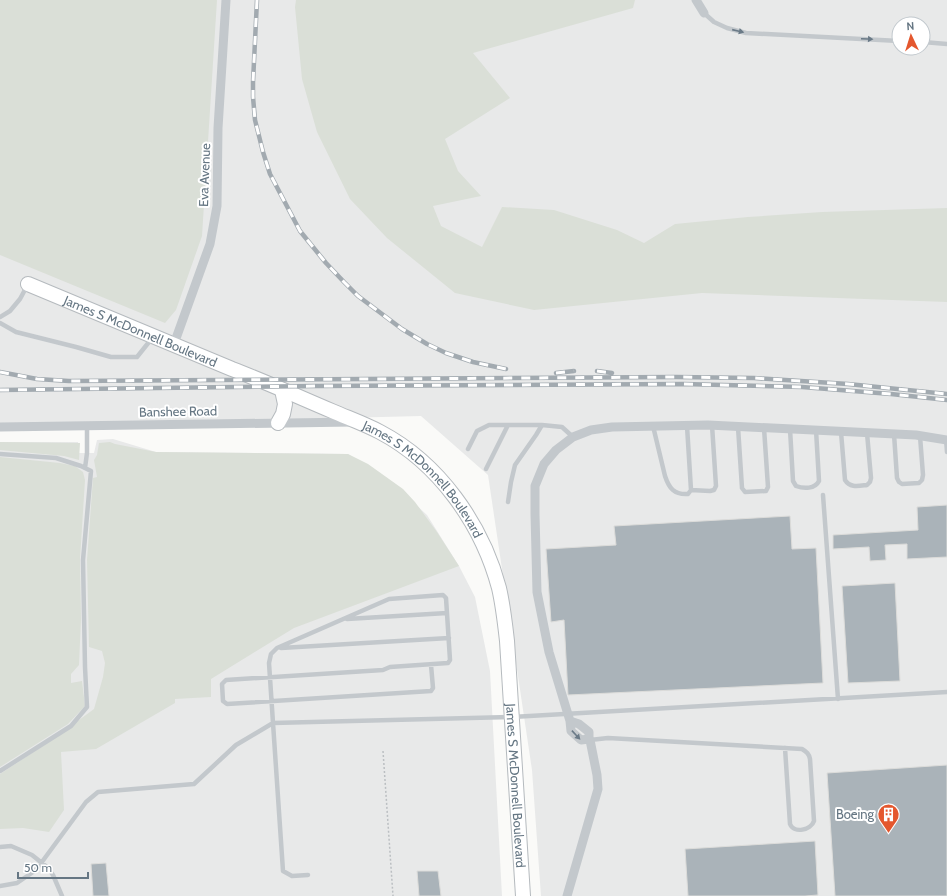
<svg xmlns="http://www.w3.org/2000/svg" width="947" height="896" viewBox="0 0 947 896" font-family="Cabin,sans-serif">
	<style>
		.built { fill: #e8e9e9; fill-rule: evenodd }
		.green { fill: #dadfd7 }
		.building { fill: #aab3b9; stroke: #dcdcda }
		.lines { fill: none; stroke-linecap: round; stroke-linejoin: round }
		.primary-casing { stroke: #b5babe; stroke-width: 16 }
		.path { stroke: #bbbfc2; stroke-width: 1.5; stroke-dasharray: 2 2; stroke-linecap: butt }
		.lane { stroke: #c3c8cc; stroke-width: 4.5 }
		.street { stroke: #c3c8cc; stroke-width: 9 }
		.primary { stroke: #fff; stroke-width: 14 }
		.rail-casing { stroke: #a2aab0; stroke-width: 4.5 }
		.rail { stroke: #fff; stroke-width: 3; stroke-dasharray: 9; stroke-linecap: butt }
		.oneway { fill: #6a7a87 }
		.labels { text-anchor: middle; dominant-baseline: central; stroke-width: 4; stroke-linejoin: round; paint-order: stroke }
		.street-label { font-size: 13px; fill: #657683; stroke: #fff }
		.poi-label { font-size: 13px; fill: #657683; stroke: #fff; text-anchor: end }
	</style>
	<rect width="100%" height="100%" fill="#fafaf8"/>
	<path class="built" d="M0,0H947V896H541L532,770L488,475L421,416L0,427ZM899,24H923V48H899Z
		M113,439L156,452L348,454L399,489L427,515L459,566L475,597L490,671L502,896H0V442H78L79,453H94L97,440Z"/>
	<path class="green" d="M0,0H217L202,236L176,310L165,323L0,255Z
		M296,0H635L633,8L473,53L510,98L445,139L458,171L481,196L433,206L441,226L482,247L502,207L554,210L617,230L644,243L675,224L748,217L822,212L947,208V302L702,293L534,310L455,293L387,238L350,199L317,132L302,79L295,7Z
		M0,442L80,443L79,460L64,456L0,450Z
		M110,442L115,444L156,452L348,454L368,464L403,489L415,502L437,532L459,566L294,628L211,679V697L175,699V703L96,749L61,752L64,810L49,832L23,828L0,829V774L52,740L94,709L103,677L105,663L102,651L89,647L87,560L93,478L97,477L94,460L97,455L99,443Z
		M0,457L60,463L75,466L83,472L85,480L80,559L81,619L79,665L71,674V683L82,681L85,706L68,724L0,767Z"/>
	<path class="building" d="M947,505V557L907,559V544L885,545L886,560L870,561L869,547L833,549V535L918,530L917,507Z
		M790,516L792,549L816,548L823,683L568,695L564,620L551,622L546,549L616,545L614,526Z
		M895,583L900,681L848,683L842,586Z
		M947,765V896H835L827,773Z
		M815,841L818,895L805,896H688L685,849Z
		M106,863L109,896H93L91,864Z
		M417,871H438L441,896H419Z"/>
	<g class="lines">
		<defs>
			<g id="primary">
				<path id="s1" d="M28,284C96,312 164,341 232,369C266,382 299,397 332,411C348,418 365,424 380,432C439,463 482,524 499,588C503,605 505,623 507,641L523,896"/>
				<path d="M278,423L283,414L285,404L282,390"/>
			</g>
		</defs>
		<use href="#primary" class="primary-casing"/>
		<path class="path" d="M383,751L393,896"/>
		<path class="lane" d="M704,13L714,22L727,28L746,33L899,41
			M923,42L947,44
			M0,317L10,311L20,299L27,286
			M0,323L16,332L76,347L111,357H137L153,337
			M653,426L665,476C669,488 674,495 688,494L691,490L687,426
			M738,427L742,488L745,492L766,491L768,487L764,428
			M790,429L793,481L796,486C804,489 815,489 819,481L816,430
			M841,432L845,480C850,488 858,486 867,485L870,482L871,478L867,433
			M894,434L897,478L899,482L902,484L919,483L922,480L923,475L920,436
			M946,439L947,452
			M468,449L477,431L489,425H542L562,427L573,437
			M0,454L56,458L81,466L91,471L83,560L85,667L87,707L71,726L0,771
			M85,468L87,453V426
			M486,469L508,425
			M691,490L710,491L714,490L716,486L712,425
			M823,495L838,699
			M508,502L511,482L515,465L536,435L542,425
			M347,619L447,613
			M281,648L449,638
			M590,740L608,738L802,749C807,752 809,754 810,759L814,821C811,830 794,834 790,824L785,748
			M0,847L11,846L32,855L47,867L53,875L62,896
			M308,875L292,876L283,871L273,723L269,663L271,654L277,648L389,599L443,595L446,598L450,660L448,663L390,667L383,670L226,680L222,684L223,701L227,704L431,691L433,688L431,665
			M0,886L17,883L36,870L86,802L98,792L194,784L236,745L273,723L512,717L947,692"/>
		<path class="street" d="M696,0L704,13
			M174,344L210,244L217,206L218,128L226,0
			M0,427L353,422
			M589,739L581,740L571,731L570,721L549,652L537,592L535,514V486L544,464L556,450L573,437L591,430L612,427L708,425L916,435L947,440
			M567,896L598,789L597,775L590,740L589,739V732L579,724L570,721"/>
		<use href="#primary" class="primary"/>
		<defs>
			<path id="rail" d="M257,0L253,82V97L255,120L263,152L270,174L300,231L326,263L344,282L358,296L402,329L427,344L446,353L473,362L506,369
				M597,371L612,373
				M0,372L37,379L69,381L676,377L754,378L848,384L947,394
				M556,373L574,371
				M0,390L317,386L683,384L802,387L891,394L947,400"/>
		</defs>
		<use href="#rail" class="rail-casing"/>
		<use href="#rail" class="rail"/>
	</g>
	<defs><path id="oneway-solid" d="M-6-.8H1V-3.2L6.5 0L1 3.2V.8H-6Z"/></defs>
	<g class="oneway">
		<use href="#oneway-solid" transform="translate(738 31) rotate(13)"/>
		<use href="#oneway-solid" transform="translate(867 39) rotate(3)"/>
		<use href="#oneway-solid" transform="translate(576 735) rotate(47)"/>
	</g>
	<defs>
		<symbol id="building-pin" viewBox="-11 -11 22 30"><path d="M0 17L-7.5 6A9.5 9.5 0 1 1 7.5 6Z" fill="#e4572e" stroke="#fff"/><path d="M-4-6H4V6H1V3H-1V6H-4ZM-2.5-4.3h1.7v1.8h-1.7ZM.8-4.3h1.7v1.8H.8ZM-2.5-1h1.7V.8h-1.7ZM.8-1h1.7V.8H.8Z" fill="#fff"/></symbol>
	</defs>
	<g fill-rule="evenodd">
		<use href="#building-pin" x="876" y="802" width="25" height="34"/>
	</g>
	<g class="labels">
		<g class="street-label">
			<text transform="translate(204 175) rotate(-88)">Eva Avenue</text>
			<text stroke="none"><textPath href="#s1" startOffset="122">James S McDonnell Boulevard</textPath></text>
			<text transform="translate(178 411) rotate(-1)">Banshee Road</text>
			<text stroke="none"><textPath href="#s1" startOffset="446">James S McDonnell Boulevard</textPath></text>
			<text stroke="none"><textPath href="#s1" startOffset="782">James S McDonnell Boulevard</textPath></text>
		</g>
		<g class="poi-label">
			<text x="874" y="814">Boeing</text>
		</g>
	</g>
	<g transform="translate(911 36) rotate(356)"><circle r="19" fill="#ffffff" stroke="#c1c8cd"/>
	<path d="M0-3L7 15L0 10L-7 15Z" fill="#e4572e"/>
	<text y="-6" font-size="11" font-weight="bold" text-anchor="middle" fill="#657683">N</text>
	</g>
	<path d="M18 872v6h70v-6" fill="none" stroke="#657683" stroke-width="2"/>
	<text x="24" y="872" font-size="12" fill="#657683" stroke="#ffffff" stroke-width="3" paint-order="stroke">50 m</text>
</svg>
